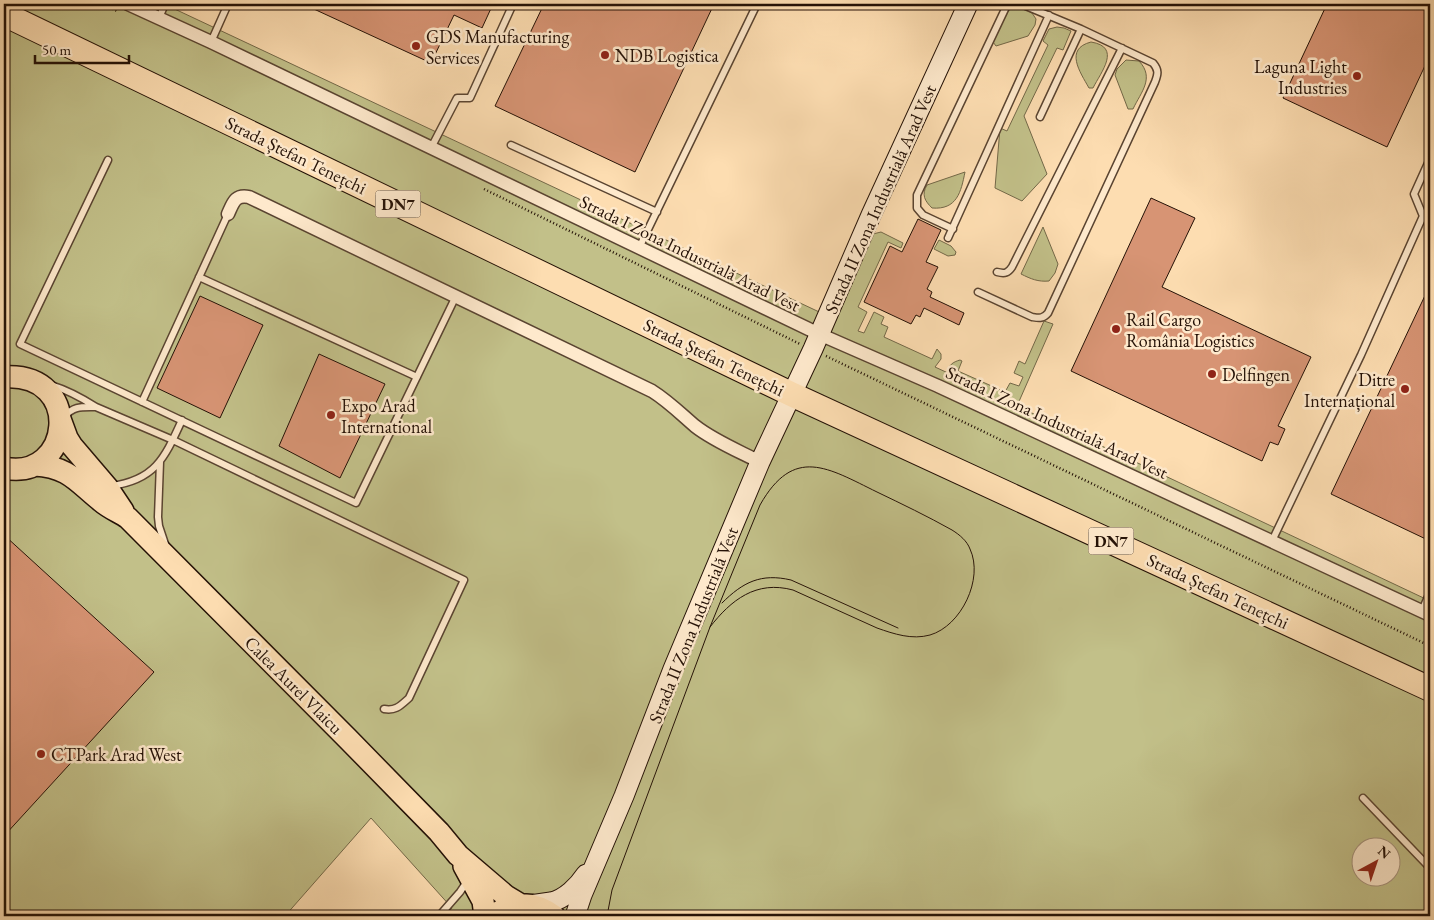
<svg xmlns="http://www.w3.org/2000/svg" width="1434" height="920" viewBox="0 0 1434 920" font-family="'EB Garamond',serif">
	<style>
		.green { fill: #c2c089; stroke: #736848; fill-rule: evenodd }
		.building { fill: #d79474; stroke: #241106 }
		.lines { fill: none; stroke-linecap: round; stroke-linejoin: round }
		.lane-casing { stroke: #5a4431; stroke-width: 9 }
		.street-casing { stroke: #5a4431; stroke-width: 15 }
		.secondary-casing { stroke: #241106; stroke-width: 21 }
		.primary-casing { stroke: #241106; stroke-width: 24 }
		.highway-casing { stroke: #241106; stroke-width: 26 }
		.path { stroke: #241106; stroke-width: 2.5; stroke-dasharray: 1 2.5; stroke-linecap: butt }
		.lane { stroke: #fee9cc; stroke-width: 6 }
		.street { stroke: #fee9cc; stroke-width: 12 }
		.secondary { stroke: #fee9cc; stroke-width: 19 }
		.primary { stroke: #fdddb1; stroke-width: 21 }
		.highway { stroke: #fdddb1; stroke-width: 24 }
		.tram { stroke: #241106; stroke-width: 1 }
		.poi-dot { fill: #8f2418; stroke: #fee9cc; stroke-width: 2 }
		.labels { text-anchor: middle; dominant-baseline: central; stroke-width: 5; stroke-linejoin: round; paint-order: stroke }
		.shield { fill: #fee9cc; stroke: #655241; stroke-width: 1 }
		.shield-label { font-size: 16px; font-weight: bold; fill: #241106 }
		.poi-label { font-size: 18px; fill: #241106; stroke: #fee9cc; text-anchor: start }
		.street-label { font-size: 18px; fill: #241106; stroke: #fee9cc }
	</style>
	<rect width="100%" height="100%" fill="#fdddb1"/>
	<filter id="stains"><feTurbulence type="fractalNoise" baseFrequency=".004" numOctaves="4"/><feColorMatrix values="0 0 0 0 .2 0 0 0 0 .09 0 0 0 0 .02 0 0 0 .5 -.17"/></filter>
	<radialGradient id="worn" r=".72"><stop offset=".6" stop-color="#630" stop-opacity="0"/><stop offset="1" stop-color="#630" stop-opacity=".3"/></radialGradient>
	<path class="green" d="M4,4H164L832,318L869,235L881,232L903,243L901,248L888,242L858,307L867,312L858,331L864,333L874,312L884,317L881,324L888,327L884,337L932,359L937,349L941,354V359L935,367L948,373C948,365 953,362 960,360L962,361L958,371L1005,392L1010,383L1019,386L1023,377L1014,373L1019,361L1025,364L1044,321L1053,324L1017,406L1430,601V916H445L452,908L371,818L285,916H4ZM1362,848H1392V878H1362Z
		M1019,6L1032,13L1036,19L1035,25L1028,36L996,46L993,42L1008,11L1012,8Z
		M1057,27L1064,28L1071,31L1063,50L1057,48L1024,116L1047,174L1022,201L995,188L1000,128L1007,131L1048,45L1043,41L1049,29Z
		M1091,42C1122,47 1101,72 1093,88H1089C1080,72 1064,49 1091,42Z
		M1126,60L1139,61C1155,78 1141,92 1133,109H1128L1115,75L1117,69Z
		M965,172C961,192 957,210 932,208C925,201 921,195 927,185Z
		M1043,227L1058,264L1055,273L1049,281C1038,282 1031,279 1021,274Z
		M939,240L951,246L956,252L955,255L948,256L934,249Z"/>
	<path class="building" d="M303,4H493L482,28L454,15L431,63Z
		M544,4H714L635,172L495,106Z
		M1327,4H1430V55L1387,147L1283,98Z
		M1151,198L1195,218L1162,287L1311,357L1278,426L1285,429L1278,445L1270,442L1262,461L1071,371Z
		M918,219L941,230L926,262L938,267L927,289L932,292L930,297L964,313L959,325L924,308L920,317L916,315L911,324L864,302L890,246L902,252Z
		M1430,285V541L1331,494Z
		M200,296L263,325L220,418L157,388Z
		M319,354L385,384L340,478L279,446Z
		M4,535L154,672L4,836Z"/>
	<g class="lines">
		<defs>
			<path id="lane" d="M159,18L165,4
				M211,42L228,4
				M1040,117L1081,29
				M511,145L657,212
				M431,148L457,98H470L513,4
				M108,160L20,344L356,503L456,296
				M1430,162L1428,163L1414,194L1423,216L1430,214
				M953,229L923,215L917,208V195L1006,7L1011,4
				M948,238L1049,15
				M639,248L757,4
				M997,272C1005,274 1008,273 1012,267L1122,48
				M199,277L417,377
				M978,292L1032,317C1039,318 1043,319 1048,313L1155,82C1158,74 1159,70 1153,63L1081,29L1021,4
				M51,385C67,390 82,398 96,407L173,440L464,580L409,698C400,706 396,711 384,709
				M142,402L228,214
				M63,417C75,406 80,407 95,407
				M160,462L158,517L159,526L165,544
				M111,486C156,480 165,457 182,420
				M1272,541L1361,355L1423,216
				M1422,611L1430,592
				M1363,798L1430,868
				M439,916L460,892L468,880"/>
			<path id="street" d="M128,4L211,42L819,334L938,386L1430,615
				M228,214C233,203 235,194 249,197L652,391C668,401 681,414 695,426C714,441 739,451 760,462"/>
			<path id="secondary" d="M530,905C537,904 544,903 551,902C565,899 578,886 586,874
				M575,916L582,895L624,796L673,669L760,462L813,349L871,215L968,4"/>
			<path id="primary" d="M4,377C85,372 72,482 4,468
				M60,419L67,438L72,446L107,487L123,511
				M35,465C69,467 77,482 101,501C109,508 119,512 128,518L348,739L439,832L458,855L506,896L521,905
				M464,866L483,901L485,916
				M492,916C513,901 534,901 554,916"/>
			<path id="highway" d="M4,14L791,394L1430,689"/>
		</defs>
		<use href="#lane" class="lane-casing"/>
		<use href="#street" class="street-casing"/>
		<use href="#secondary" class="secondary-casing"/>
		<use href="#primary" class="primary-casing"/>
		<use href="#highway" class="highway-casing"/>
		<path class="path" d="M103,4L117,11
			M484,189L800,344
			M826,356L1430,646"/>
		<use href="#lane" class="lane"/>
		<use href="#street" class="street"/>
		<use href="#secondary" class="secondary"/>
		<use href="#primary" class="primary"/>
		<use href="#highway" class="highway"/>
		<path class="tram" d="M722,603C743,582 761,573 791,580L898,628
			M607,916L612,890L710,627L760,505C794,445 828,468 877,492C902,504 927,516 952,530C960,535 967,541 970,549C984,579 961,626 930,635C912,640 894,634 877,628L793,590C756,580 731,600 710,627"/>
	</g>
	<g class="poi-dot">
		<circle cx="416" cy="46" r="5"/>
		<circle cx="605" cy="55" r="5"/>
		<circle cx="1357" cy="76" r="5"/>
		<circle cx="1116" cy="329" r="5"/>
		<circle cx="1212" cy="374" r="5"/>
		<circle cx="1405" cy="389" r="5"/>
		<circle cx="331" cy="415" r="5"/>
		<circle cx="41" cy="754" r="5"/>
	</g>
	<g class="labels">
		<g class="shield">
			<rect x="375.5" y="190.5" width="45" height="27" rx="4"/>
			<rect x="1088.5" y="527.5" width="45" height="27" rx="4"/>
		</g>
		<g class="shield-label">
			<text x="398" y="204">DN7</text>
			<text x="1111" y="541">DN7</text>
		</g>
		<g class="poi-label">
			<text x="426" y="36">GDS Manufacturing<tspan x="426" dy="21">Services</tspan></text>
			<text x="615" y="55">NDB Logistica</text>
			<text x="1347" y="66" text-anchor="end">Laguna Light<tspan x="1347" dy="21">Industries</tspan></text>
			<text x="1126" y="319">Rail Cargo<tspan x="1126" dy="21">România Logistics</tspan></text>
			<text x="1222" y="374">Delfingen</text>
			<text x="1395" y="379" text-anchor="end">Ditre<tspan x="1395" dy="21">Internațional</tspan></text>
			<text x="341" y="405">Expo Arad<tspan x="341" dy="21">International</tspan></text>
			<text x="51" y="754">CTPark Arad West</text>
		</g>
		<g class="street-label">
			<text transform="translate(296 155) rotate(26)">Strada Ștefan Tenețchi</text>
			<text transform="translate(880 199) rotate(-66)">Strada II Zona Industrială Arad Vest</text>
			<text transform="translate(690 253) rotate(26)">Strada I Zona Industrială Arad Vest</text>
			<text transform="translate(714 357) rotate(26)">Strada Ștefan Tenețchi</text>
			<text transform="translate(1057 422) rotate(25)">Strada I Zona Industrială Arad Vest</text>
			<text transform="translate(1218 591) rotate(25)">Strada Ștefan Tenețchi</text>
			<text transform="translate(693 625) rotate(-68)">Strada II Zona Industrială Vest</text>
			<text transform="translate(294 685) rotate(45)">Calea Aurel Vlaicu</text>
		</g>
	</g>
	<rect width="1434" height="920" fill="none" stroke="#fdddb1" stroke-width="20"/>
	<rect x="5" y="5" width="1424" height="910" fill="none" stroke="#241106" stroke-width="2.5"/>
	<rect x="10" y="10" width="1414" height="900" fill="none" stroke="#241106"/>
	<g transform="translate(1376 862) rotate(40)"><circle r="24" fill="#fee9cc" stroke="#a7937d"/>
	<path d="M0-4L9 19L0 12L-9 19Z" fill="#8f2418"/>
	<text y="-8" font-size="14" font-weight="bold" text-anchor="middle" fill="#241106">N</text>
	</g>
	<path d="M35 55v8h94v-8" fill="none" stroke="#241106" stroke-width="2.5"/>
	<text x="42" y="55" font-size="15" fill="#241106" stroke="#fee9cc" stroke-width="4" paint-order="stroke">50 m</text>
	<rect width="100%" height="100%" filter="url(#stains)"/>
	<rect width="100%" height="100%" fill="url(#worn)"/>
</svg>
